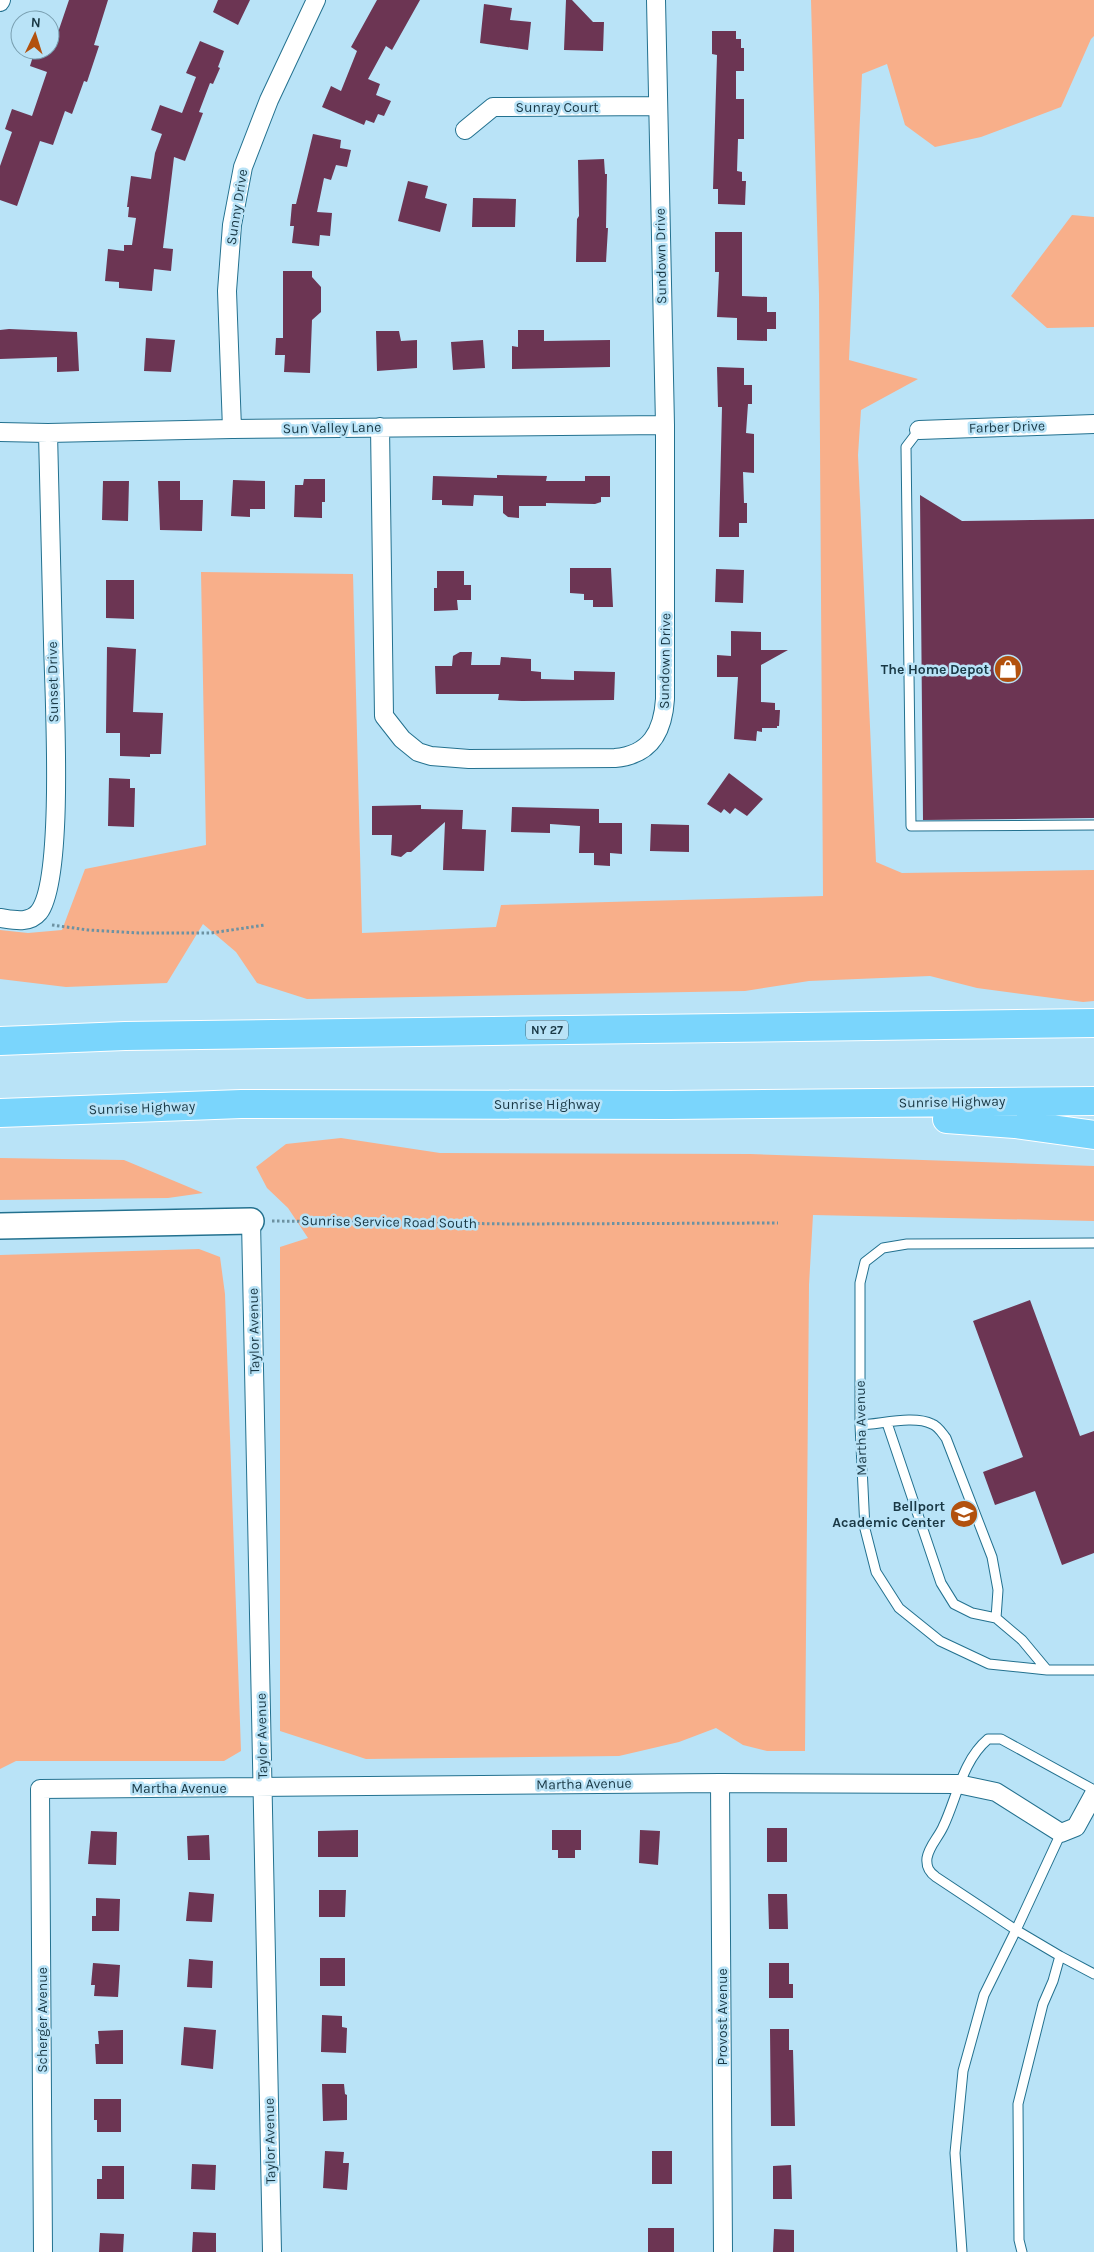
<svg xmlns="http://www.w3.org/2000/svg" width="1094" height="2252" viewBox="0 0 1094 2252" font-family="Karla,sans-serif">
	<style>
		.green { fill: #f8af8a }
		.building { fill: #6c3553 }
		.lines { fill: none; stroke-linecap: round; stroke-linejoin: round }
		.lane-casing { stroke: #23718f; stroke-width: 11 }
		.street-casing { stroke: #23718f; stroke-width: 20 }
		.secondary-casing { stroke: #23718f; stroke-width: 28 }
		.highway-casing { stroke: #fff; stroke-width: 30 }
		.path { stroke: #6d92a2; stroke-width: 3; stroke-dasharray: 2.5 2.5; stroke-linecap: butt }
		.lane { stroke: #fff; stroke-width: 9 }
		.street { stroke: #fff; stroke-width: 18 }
		.secondary { stroke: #fff; stroke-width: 25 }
		.highway { stroke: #7ad5fc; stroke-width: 28 }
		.labels { text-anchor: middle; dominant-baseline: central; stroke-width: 5; stroke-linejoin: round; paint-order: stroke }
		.shield { fill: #b9e3f7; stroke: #496b7a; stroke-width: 1 }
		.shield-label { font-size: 12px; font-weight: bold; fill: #193845 }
		.street-label { font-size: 14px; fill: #193845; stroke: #b9e3f7 }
		.poi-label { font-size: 14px; font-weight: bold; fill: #193845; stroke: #b9e3f7; text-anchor: end }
	</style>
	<rect width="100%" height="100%" fill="#b9e3f7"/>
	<path class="green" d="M811,0H1094V36L1091,39L1061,107L981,137L935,147L905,125L887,64L862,74L849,360L918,379L861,410L858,455L876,862L902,873L1094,870V1001L1083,1002L977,988L930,976L809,981L745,991L307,999L257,983L236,952L203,924L167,983L66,987L0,979V930L28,933L62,930L85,869L206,845L201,572L353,574L362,933L496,927L501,905L823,896L819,295Z
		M1072,215L1094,217V327L1047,328L1011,296Z
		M341,1138L440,1153L750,1154L1094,1166V1221L813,1215L809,1285L805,1751H767L743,1745L716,1728L679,1742L619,1756L366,1759L280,1731V1247L308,1238L288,1208L267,1188L256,1167L286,1144Z
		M0,1158L124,1160L203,1193L168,1198L0,1200Z
		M199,1249L220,1257L225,1294L241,1751L224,1761H16L0,1769V1255Z"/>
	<path class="building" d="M69,0H108L94,45L99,46L87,82L84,81L72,114L65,111L53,145L40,141L17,206L0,200V166L12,132L5,129L12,109L32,116L47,72L30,66L35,50H52Z
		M218,0H250L238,25L213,12Z
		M377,0H420L392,50L386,46L368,79L380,84L376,95L391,101L384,116L378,114L374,123L366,120L364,125L322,107L331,86L341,91L357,51L351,47Z
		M566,0H572L593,22H604L603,51L564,50Z
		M484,4L512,8L510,20L531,22L528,50L480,43Z
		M712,31H736V39H741V48H744V71H736V99H744V139H738L737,171L742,172V181H746L745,205L718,204V189H713L717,55L712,54Z
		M200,41L224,51L218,67L220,68L213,84L210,83L199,112L203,113L185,161L174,157L163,248L173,249L171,271L154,269L152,291L119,288V282L105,281L108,249L124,251V245H132L136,218L128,217L129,207H127L131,176L151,179L155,153L162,134L151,130L160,105L182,113L196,77L186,73Z
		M313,134L341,140L340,148L351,150L347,167L336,165L331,180L324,178L317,212L332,213L330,236L320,235L319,246L292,243L294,226H290L292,204H296Z
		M604,159L605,174H607L606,228H608L606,262H576L577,219L579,216L578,160Z
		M408,181L428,186L425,198L447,204L440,232L398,221Z
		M473,198L516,199L515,227H472Z
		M715,232H742V296L767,297V312H776V329H767V341L737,340V318L717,317L719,272H715Z
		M283,271H312V277L321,287V312L312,320L310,373L284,372L285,355H275L276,338H283Z
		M9,329L77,332L79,371L57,372V357L0,359V330Z
		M518,330H544V341L610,340V367L512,369V346L518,347Z
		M376,331H399L401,341L417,340V368L377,371Z
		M146,338L175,340L171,372L144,371Z
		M483,340L485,368L453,370L451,342Z
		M717,367L744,368V385H752V404H748L746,433L754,434V473L743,472L744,503H747V523H739V537H719L722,407H718Z
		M497,475L547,476L546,481H585V476H610V497H601V502L595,504L546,503V506H519V518L508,517L503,513V496L474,495L473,506L442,505V500H432L433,476L497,478Z
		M304,479H325V502H322V518L294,517L295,485H303Z
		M233,480L265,481V509H250V517L231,516Z
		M103,481H129L128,521L102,520Z
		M158,481H180V500H203L202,531L160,530Z
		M920,495L962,521L1094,519V818L923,820Z
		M570,568H611L613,607H593V600H584V594L570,593Z
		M716,569L744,570L743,603L715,602Z
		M437,571H464V585H471V600H457L458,610L434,611V588H437Z
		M106,580H134V619L106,618Z
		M731,631L761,632V650H788L761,665V702L775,703V710H780L779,726H777V728H762V732L757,731L756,741L734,739L738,677H717V655L731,656Z
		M107,647L136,649L133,712L163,713L161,754H150V757L120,756V733H106Z
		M460,652H472L471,665H500L501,657L531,659V671L541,672V679L574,680V671L615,672L614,700L522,701L498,700L499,694H436L435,666H452L453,656Z
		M729,773L763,799L747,816L735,808L730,814L724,809L721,813L707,804Z
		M109,778L130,779V788H135L134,827L108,826Z
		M421,805V809L463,810L462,829L486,830L484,871L443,870L445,822L411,852H407L401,857L391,855L392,835H372V806Z
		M512,807L599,809V823H622V854L610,853V866L594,865V853H579L580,826L550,824V833L511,832Z
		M651,824L689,825V852L650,851Z
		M1030,1300L1080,1436L1094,1431V1553L1062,1565L1035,1491L995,1505L983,1472L1023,1457L973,1321Z
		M767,1828H787V1862H767Z
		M358,1830V1857H318V1831Z
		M552,1830H581V1850H575V1858H558V1850H552Z
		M640,1830L660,1831L658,1865L639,1863Z
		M91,1831L117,1832L116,1865L88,1864Z
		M209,1835L210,1860H188L187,1836Z
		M319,1890H346L345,1917H319Z
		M189,1892L214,1894L212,1922L186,1921Z
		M768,1894H787L788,1929H769Z
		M96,1898L120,1899L119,1931H92V1916H96Z
		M320,1958H345V1986H320Z
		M189,1959L213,1961L212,1988L187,1987Z
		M93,1963L120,1965L118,1997L94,1996L95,1985H91Z
		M769,1963H789V1984H793V1998H769Z
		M322,2015L342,2016V2027L347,2028L346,2053L321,2052Z
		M184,2027L216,2030L213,2069L181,2065Z
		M770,2029H789V2050H793L795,2126H771Z
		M123,2030V2064H96L95,2044H99L98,2031Z
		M322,2084H344L345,2094L347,2095V2120L323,2121Z
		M94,2099H121V2132H97V2120H94Z
		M325,2151L344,2152L343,2163H349L347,2190L323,2188Z
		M652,2151H672V2184H652Z
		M192,2164L216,2165L215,2190L191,2189Z
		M791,2165L792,2199H773V2166Z
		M102,2166H124V2199H97V2179H102Z
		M648,2228H674V2252H648Z
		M774,2229L794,2230V2252H773Z
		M193,2232L216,2233V2252H192Z
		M100,2233L124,2234L123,2252H99Z"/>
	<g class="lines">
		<defs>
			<path id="lane" d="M919,430L906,447L911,826L1094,825
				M1094,1243L907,1244L883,1248L865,1262L860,1283V1425L865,1529L876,1572L899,1608L940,1641L989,1664L1047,1670H1094
				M887,1423L941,1583L954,1604L972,1613L996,1618
				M860,1425C882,1424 914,1415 932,1424C938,1426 942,1433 946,1438L992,1557L998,1590L996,1618L1022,1640L1047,1670
				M1061,1833L1016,1930L936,1877C929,1872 926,1867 927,1858C929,1846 938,1838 943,1827C957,1798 962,1761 988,1739H1001L1094,1790
				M1060,1956L1094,1974
				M962,2252L955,2153L963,2071L984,1995L1016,1930L1060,1956L1053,1981L1043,2004L1018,2104L1019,2240L1022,2252"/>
			<path id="street" d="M0,2L1,0
				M465,130L493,107L657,106
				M380,427L384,716L402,739L418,752L431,756L469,759L615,758C650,755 663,732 665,699V425L656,0
				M232,429L227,291L232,225L243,167L269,100L316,0
				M919,430L1094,424
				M0,432L48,433L232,429L665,425
				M0,918C14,920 29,924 39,912C65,878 54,691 53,642C51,572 50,503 48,433
				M251,1221L272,2252
				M720,1783L723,2252
				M43,2252L40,1789L720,1783L958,1784L996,1792L1061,1833L1076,1827L1094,1794"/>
			<path id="secondary" d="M0,1226L251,1221"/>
			<path id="highway" d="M0,1041L125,1036L1094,1023
				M0,1113L241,1104L669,1105L1094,1101
				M947,1119L1015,1124L1094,1135"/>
		</defs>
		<use href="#lane" class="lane-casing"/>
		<use href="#street" class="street-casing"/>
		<use href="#secondary" class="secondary-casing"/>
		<use href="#highway" class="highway-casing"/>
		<path class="path" d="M52,925L88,930L139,933H211L265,925
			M272,1221L512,1224L778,1223"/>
		<use href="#lane" class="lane"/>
		<use href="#street" class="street"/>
		<use href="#secondary" class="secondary"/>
		<use href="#highway" class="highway"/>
	</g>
	<defs>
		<symbol id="shop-disc" viewBox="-11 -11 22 22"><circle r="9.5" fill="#b2510e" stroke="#b9e3f7"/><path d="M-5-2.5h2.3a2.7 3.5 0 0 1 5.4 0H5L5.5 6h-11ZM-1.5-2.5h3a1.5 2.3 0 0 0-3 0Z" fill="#fff"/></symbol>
		<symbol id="school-disc" viewBox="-11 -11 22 22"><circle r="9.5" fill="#b2510e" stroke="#b9e3f7"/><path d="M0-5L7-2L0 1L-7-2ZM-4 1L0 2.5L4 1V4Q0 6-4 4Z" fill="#fff"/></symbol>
	</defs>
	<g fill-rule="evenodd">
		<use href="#shop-disc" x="992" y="653" width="32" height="32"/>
		<use href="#school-disc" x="948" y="1498" width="32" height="32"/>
	</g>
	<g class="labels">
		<rect class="shield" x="526" y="1020.5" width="42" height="19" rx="4"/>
		<g class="shield-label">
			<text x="547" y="1030">NY 27</text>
		</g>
		<g class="street-label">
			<text x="557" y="107">Sunray Court</text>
			<text transform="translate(237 207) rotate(-81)">Sunny Drive</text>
			<text transform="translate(661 256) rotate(-91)">Sundown Drive</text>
			<text transform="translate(1007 427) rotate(-2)">Farber Drive</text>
			<text transform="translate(332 428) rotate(-1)">Sun Valley Lane</text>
			<text transform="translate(665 661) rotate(-89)">Sundown Drive</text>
			<text transform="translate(53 682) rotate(-91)">Sunset Drive</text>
			<text transform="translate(952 1102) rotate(-1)">Sunrise Highway</text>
			<text x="547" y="1104">Sunrise Highway</text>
			<text transform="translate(142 1108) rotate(-2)">Sunrise Highway</text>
			<text transform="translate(389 1222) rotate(1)">Sunrise Service Road South</text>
			<text transform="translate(254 1331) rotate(-91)">Taylor Avenue</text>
			<text transform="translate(861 1428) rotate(-91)">Martha Avenue</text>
			<text transform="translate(262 1736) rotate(-91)">Taylor Avenue</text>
			<text transform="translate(584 1784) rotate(-1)">Martha Avenue</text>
			<text x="179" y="1788">Martha Avenue</text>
			<text transform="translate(722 2017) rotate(-90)">Provost Avenue</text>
			<text transform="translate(42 2020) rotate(-90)">Scherger Avenue</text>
			<text transform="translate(270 2141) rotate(-91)">Taylor Avenue</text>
		</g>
		<g class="poi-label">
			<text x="989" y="669">The Home Depot</text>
			<text x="945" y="1506">Bellport<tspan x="945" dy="16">Academic Center</tspan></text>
		</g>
	</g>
	<g transform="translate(35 35) rotate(4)"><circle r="24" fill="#b9e3f7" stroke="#799fb0"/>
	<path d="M0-4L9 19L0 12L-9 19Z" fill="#b2510e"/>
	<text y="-8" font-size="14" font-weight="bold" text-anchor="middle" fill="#193845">N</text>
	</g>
</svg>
